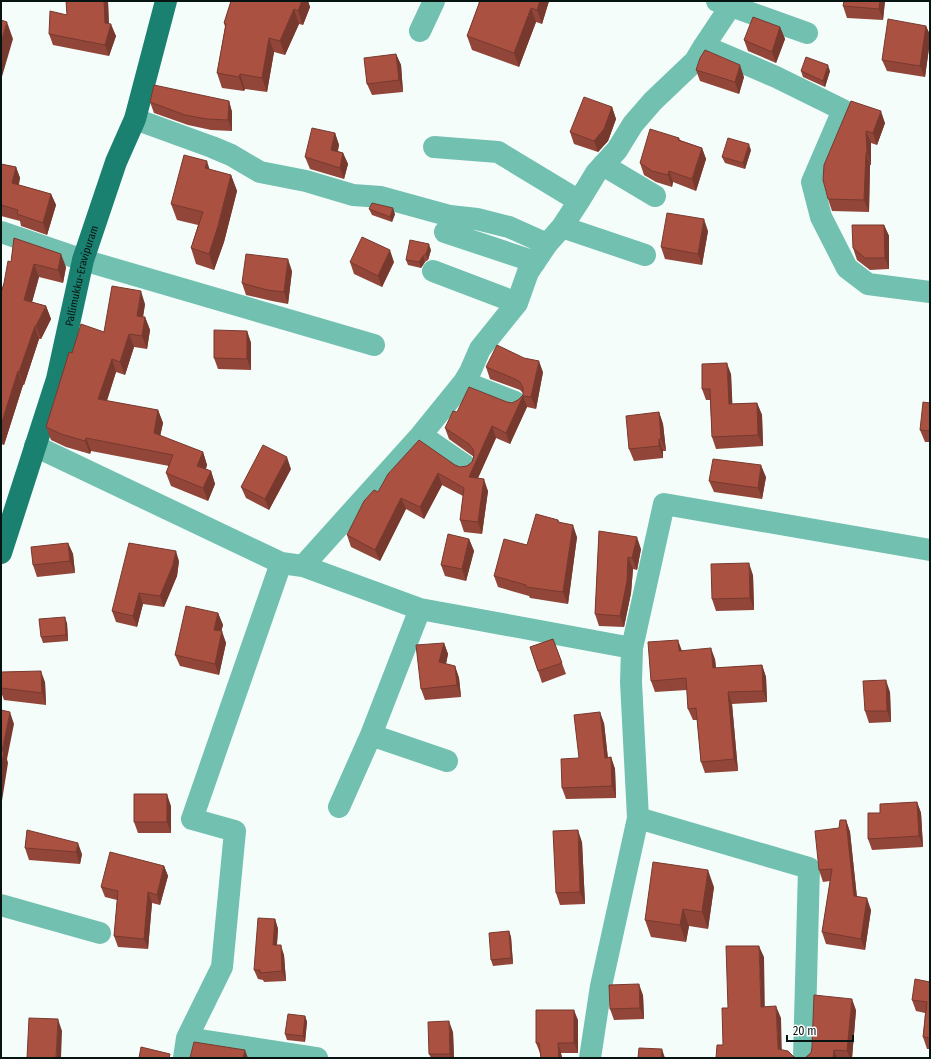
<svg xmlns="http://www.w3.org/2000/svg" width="931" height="1059" viewBox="0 0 931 1059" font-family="'Fira Sans Condensed',sans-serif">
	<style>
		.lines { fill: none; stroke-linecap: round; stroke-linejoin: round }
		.minor { stroke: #72c0b0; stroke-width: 22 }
		.major { stroke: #1a8171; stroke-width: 22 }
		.wall { fill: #924639 }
		.shaded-wall { fill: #77392e }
		.building { fill: #aa5142; stroke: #77392e }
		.labels { text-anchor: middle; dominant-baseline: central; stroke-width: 3.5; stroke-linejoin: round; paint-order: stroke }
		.street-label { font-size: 11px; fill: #061512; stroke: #fff }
	</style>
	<rect width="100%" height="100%" fill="#f5fdfb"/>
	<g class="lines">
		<path class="minor" d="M717,1L807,33
			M420,31L434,1
			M704,46L734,1
			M135,119L212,147L231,155L260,172L306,181L353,195L381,197L450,216L477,219L509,227L547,244
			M434,147L498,152L579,201
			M603,165L655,196
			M562,227L645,255
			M1,232L83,260L374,345
			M445,232L535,262
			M433,271L517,303
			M464,382L515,402
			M421,435L466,466
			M35,446L281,563L303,566L420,609L632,648L631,682L638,818L809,868L804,1058
			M303,566L421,435L464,382L470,372L480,349L517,303L528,272L547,244L562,227L579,201L596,173L617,150L633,124L653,101L695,61L704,46L776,77L843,110L812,182L821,217L847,268L868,284L930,292
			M632,648L664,504L930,550
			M371,735L447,761
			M339,807L371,735L420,609
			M1,905L100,933
			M187,1038L317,1058
			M184,1058L187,1038L222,967L235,831L192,819L281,563
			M590,1058L601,986L638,818"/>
		<path class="major" id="s1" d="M1,553L57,379L83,260L116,162L135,119L166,1"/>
	</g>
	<path class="wall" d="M66,1H108L109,24L116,36L109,56L53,45L49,34L67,15Z
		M231,1H308L310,7L303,25L299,24L285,55L274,52L267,92L245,89L244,91L222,88L217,73L225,27L224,23Z
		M478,1H549L542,24L536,22L519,67L472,50L467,36L479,3Z
		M844,1H885L883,20L847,18L843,6Z
		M926,26L930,35V41L925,77L887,71L882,60Z
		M780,27L785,39L776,63L748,51L744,40Z
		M396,54L401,65L403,92L372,95L367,84Z
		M696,70L744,77L739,94L700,81Z
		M801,71H830L825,87L803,77Z
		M229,101L232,112V131L211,130L188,125L154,113L150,102Z
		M851,101L885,123L877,145L871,143V165H870L869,212L832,211L828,199Z
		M612,107L616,119L608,141L598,152L574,144L570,132Z
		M335,133L339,145L338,151L343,153L348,164L344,179L310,169L305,157Z
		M679,138L680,140L702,148L706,159L696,191L673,182L672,187L656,182L644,175L640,163Z
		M751,150L745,169L725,163L722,157Z
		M1,164L16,167L20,178L19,185L51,194L56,205L47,235L21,226L20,221L1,216Z
		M210,170L231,175L237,191L224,242L214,270L196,264L191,248L198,225L177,220L171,204Z
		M369,209L395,214L392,222L372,215Z
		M884,225L889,236V269L870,270L857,260L853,248Z
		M708,231L702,265L665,259L661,247Z
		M14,238L66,267L63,283L39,277L32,302L46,306L51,319L41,339H39L24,385H23L4,445L1,444V293L11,262Z
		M431,250L428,260L425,262L421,268L408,265L406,260Z
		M350,262H394L382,287L354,274Z
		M292,271L288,304L272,301L246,295L242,283Z
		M145,304L143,317H145L150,330L147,349L134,347L125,375L116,372L107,401L158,410L163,423L160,436L203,452L207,465L206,469L211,471L215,484L208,501L171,486L166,473L169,466L91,451L90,454L66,447L51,440L46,427L72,353L104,332Z
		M247,331L251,343V370L218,369L214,358Z
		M486,367L543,372L536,409L527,407L510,444L496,438L478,478L488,491L482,534L464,532L460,520L463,496L442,485L424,519L406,509L380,561L351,547L347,535L378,492L455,465L460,467L467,466L472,462L474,457L449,439L445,428L457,412L507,402L512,403L518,400L523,395V393L520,390L490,379Z
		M731,374L732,404L757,403L762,415L763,446L716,449L712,437L710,400H706L702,389Z
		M930,403V442H925L920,430Z
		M659,412L663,424L666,451H663V458L634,461L629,449Z
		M291,469L269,510L246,498L241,487Z
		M766,477L762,499L714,492L709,481Z
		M558,520L559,522L577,537L568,604L530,598L529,596L498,587L494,576L527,545Z
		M599,531L641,549L637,570L633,569L631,593L624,627L599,626L595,614Z
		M469,539L474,551L466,581L445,576L441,565Z
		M68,543L73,554L75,573L37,577L33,565Z
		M179,561L177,576L164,607L143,604L137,627L116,622L112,611Z
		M753,575L754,610L716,611L712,599Z
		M218,613L223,625L221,631L226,643L219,675L180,666L175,655Z
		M67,623L68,641L43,643L41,637Z
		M553,639L566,674L542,683L530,647Z
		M444,643L448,654L446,664L455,666L459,678L461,697L425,700L421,689Z
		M682,651L715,659L716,668L762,665L766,677L767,702L732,704L738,771L705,773L701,762L697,720H693L688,709L687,690L655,692L651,681Z
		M1,672L45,682L46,705L4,700L1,692Z
		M890,692L891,722L869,723L865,711Z
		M604,723L608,758L611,757L615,769L616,798L566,799L562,788L579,758Z
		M917,802L921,813L923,847L872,850L868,839L880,813Z
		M171,806V833H138L134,822Z
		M846,820L850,832L857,897L871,910L865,950L826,944L822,932L830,881L823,882L819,870L839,828Z
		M27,830L82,854L80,864L29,860L25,848Z
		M582,842L585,904L560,905L556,893Z
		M164,866L168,876L160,905L152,903L148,949L118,947L114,936L117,900L105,897L101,887Z
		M714,887L708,929L689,926L686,942L651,937L645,920Z
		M275,919L278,929L277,945L284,955L286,981L264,982L263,980L258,979L254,970Z
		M509,931L511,937L513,964L493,966L491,960Z
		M930,982V1049H927L923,1037L925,1013L916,1011L912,1000Z
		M643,995L644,1019L614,1020L610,1009Z
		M856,1010L852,1058H804H805Z
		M305,1016L307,1022L305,1042L287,1040L285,1034Z
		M578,1020V1053H561L562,1058H541L540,1053L536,1043Z
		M453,1032L454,1058H431L429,1054Z"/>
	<path class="shaded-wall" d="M104,1H108L109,32L111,24L116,36L109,56L105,45Z
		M302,1H308L310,7L303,25L298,11Z
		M540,1H549L542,24L537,10Z
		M880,1H885L883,20L879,9Z
		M531,8L536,22L519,67L514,53Z
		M294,9L299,24L285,55L280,41Z
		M7,22L13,39L1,80V42Z
		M926,26L930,35V41L925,77L920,66Z
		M780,27L785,39L776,63L772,52Z
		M269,38L274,52L267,92L262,78Z
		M396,54L401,65L403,92L399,80Z
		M740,65L744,77L739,94L735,82Z
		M828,65L830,71L825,87L823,81Z
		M240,74L245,89L244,91L239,77Z
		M229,101L232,112V131L228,120Z
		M612,107L616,119L608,141L598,152L594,141Z
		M881,111L885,123L877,145L873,133Z
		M866,131L871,143V165L867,153Z
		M335,133L339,145L335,161L331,150Z
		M749,144L751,150L745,169L743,163Z
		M702,148L706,159L696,191L692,179Z
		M343,153L348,164L344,179L340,168Z
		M866,153L870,165L869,212L864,200Z
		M207,161L212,177L205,168Z
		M16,167L20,178L16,194L12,183Z
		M669,171L673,182L672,187L668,175Z
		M231,175L237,191L224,242L214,270L209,254Z
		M51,194L56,205L47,235L43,223Z
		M393,208L395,214L392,222L390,217Z
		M704,219L708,231L702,265L698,254Z
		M884,225L889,236V269L885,258Z
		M429,244L431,250L428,260L426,254Z
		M390,250L394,262L382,287L378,276Z
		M61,254L66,267L63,283L58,270Z
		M423,256L425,262L421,268L419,262Z
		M288,259L292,271L288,304L284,292Z
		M34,264L39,277L29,313L24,300Z
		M141,291L145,304L141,329L137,316Z
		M46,306L51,319L41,339L36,326Z
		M145,317L150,330L147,349L142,336Z
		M35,326L39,339L24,385L19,372Z
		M247,331L251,343V370L247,359Z
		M129,334L134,347L125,375L120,362Z
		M112,359L116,372L103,412L98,399Z
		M539,361L543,372L536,409L531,397Z
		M727,363L731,374L733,416L729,404Z
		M18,371L23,385L4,445L1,438V425Z
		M523,396L527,407L510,444L506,433Z
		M757,403L762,415L763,446L758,435Z
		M158,410L163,423L158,446L154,433Z
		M659,412L663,424L666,451L661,439Z
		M492,426L496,438L473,489L469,477Z
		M86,438L91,451L90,454L85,441Z
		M659,439L663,451V458L659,446Z
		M203,452L207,465L202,479L197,466Z
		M287,457L291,469L269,510L265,499Z
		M761,465L766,477L762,499L758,488Z
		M211,471L215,484L208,501L203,488Z
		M438,473L442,485L424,519L420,507Z
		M484,479L488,491L482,534L478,522Z
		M401,498L406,509L380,561L375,550Z
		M573,525L577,537L568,604L563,592Z
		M637,537L641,549L637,570L632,558Z
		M469,539L474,551L466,581L462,569Z
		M68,543L73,554L75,573L70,561Z
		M176,551L179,561L177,576L164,607L160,596Z
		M628,557L633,569L631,593L624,627L620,616Z
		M749,563L753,575L754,610L750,598Z
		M139,593L143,604L137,627L133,616Z
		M218,613L223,625L219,641L214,630Z
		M65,617L67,623L68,641L66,635Z
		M222,631L226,643L219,675L215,664Z
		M678,640L682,651H679Z
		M444,643L448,654L444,673L439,662Z
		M711,648L715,659L717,679L713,668Z
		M762,665L766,677L767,702L763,691Z
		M455,666L459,678L461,697L457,685Z
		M41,671L45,682L46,705L42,693Z
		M886,680L890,692L891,722L887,711Z
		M728,692L732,704L738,771L734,759Z
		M10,712L14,724L7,759L8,763L1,807V770L2,751Z
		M600,712L604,723L609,769L605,758Z
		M611,757L615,769L616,798L612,786Z
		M167,794L171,806V833L167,822Z
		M917,802L921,813L923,847L919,836Z
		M846,820L850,832L858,908L854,896Z
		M578,830L582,842L585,904L580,892Z
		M78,843L82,854L80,864L76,852Z
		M164,866L168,876L160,905L157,895Z
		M708,870L714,887L708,929L702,912Z
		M148,892L152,903L148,949L144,939Z
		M867,898L871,910L865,950L861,939Z
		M683,909L689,926L686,942L680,925Z
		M275,919L278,929L276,955L273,945Z
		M509,931L511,937L513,964L511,958Z
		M281,945L284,955L286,981L282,971Z
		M759,946L764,957L765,1018L761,1007Z
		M639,984L643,995L644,1019L640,1008Z
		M852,999L856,1010L852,1058H850L847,1051Z
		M776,1006L781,1018L782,1058L778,1049Z
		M574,1010L578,1020V1053L574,1043Z
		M305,1016L307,1022L305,1042L303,1036Z
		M58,1019L62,1031L61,1058H56Z
		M449,1021L453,1032L454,1058H451L450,1054Z
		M558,1043L561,1053L562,1058H559Z
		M662,1049L665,1058H661Z
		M245,1050L248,1058H243Z
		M834,1050L837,1058H833Z"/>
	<path class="building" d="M66,1H104L105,23L111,24L105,45L49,34L50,11L67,15Z
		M231,1H302L298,11L294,9L280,41L269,38L262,78L240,74L239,77L217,73L226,24L224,23Z
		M480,1H540L537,10L531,8L514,53L467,36Z
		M844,1H880L879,9L843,6Z
		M753,17L780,27L772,52L744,40Z
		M888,19L926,26L920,66L882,60Z
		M1,20L7,22L1,42Z
		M705,50L740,65L735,82L696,70L700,58Z
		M396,54L399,80L367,84L364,58Z
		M806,57L828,65L823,81L801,71Z
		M154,85L229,101L228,120L207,119L185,115L150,102Z
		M584,97L612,107L604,129L594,141L570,132Z
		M851,101L881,111L873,133L866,131L867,153H866L864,200L828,199L823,180L824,165Z
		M312,128L335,133L331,150L343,153L340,168L305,157Z
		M650,129L679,138L678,140L702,148L692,179L669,171L668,175L652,171L640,163Z
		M728,138L749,144L743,163L722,157Z
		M184,155L207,161L205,168L231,175L218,226L209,254L191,248L203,212L171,204Z
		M1,164L16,167L12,183L51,194L43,223L17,214L18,210L1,205Z
		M372,203L393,208L390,217L369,209Z
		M667,213L704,219L698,254L661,247Z
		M852,225H884L885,258H865L853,248Z
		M362,237L390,250L378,276L350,262Z
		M14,238L61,254L58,270L34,264L24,300L46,306L36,326H35L19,372L18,371L1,425V293L4,283L8,261L11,262Z
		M410,240L429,244L426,254L423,256L419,262L406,260Z
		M246,254L288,259L284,292L267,290L242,283Z
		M112,286L141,291L137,316L145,317L142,336L129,334L120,362L112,359L98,399L158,410L154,433L203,452L197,466L211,471L203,488L166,473L173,455L86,438L85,441L61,434L46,427L67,359L69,352L72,353L81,324L104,332Z
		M214,330L247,331V359L214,358Z
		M497,345L524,358L539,361L531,397L523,396L506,433L492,426L469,477L484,479L478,522L460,520L464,488L438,473L420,507L401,498L375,550L347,535L364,501L374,490L378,492L388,474L419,440L455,465L460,467L467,466L472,462L474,456L473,449L469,444L445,428L453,411L457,412L469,387L507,402L512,403L518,400L523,395V388L520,382L515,379L486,367Z
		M727,363L729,404L757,403L758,435L712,437L710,389H702V364Z
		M923,402L930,403V431L920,430Z
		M659,412L661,439H659V446L629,449L626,416Z
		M263,445L287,457L265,499L241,487Z
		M713,459L761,465L758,488L709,481Z
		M536,514L558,520V522L573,525L563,592L526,587V585L494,576L504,539L527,545Z
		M599,531L637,537L632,558L628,557L627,581L620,616L595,614Z
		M448,534L469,539L462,569L441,565Z
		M68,543L70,561L33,565L31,547Z
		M129,543L176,551L173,565L160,596L139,593L133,616L112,611Z
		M749,563L750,598L712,599L711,564Z
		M186,606L218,613L214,630L222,631L215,664L175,655Z
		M65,617L66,635L41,637L39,619Z
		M553,639L562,663L538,671L530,647Z
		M678,640L679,651L711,648L713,668L762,665L763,691L728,692L734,759L701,762L696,708L688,709L686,678L651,681L648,642Z
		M444,643L439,662L455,666L457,685L421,689L416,645Z
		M41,671L42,693L1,688V672Z
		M886,680L887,711H865L863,681Z
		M1,710L10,712L2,751H4L1,770Z
		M600,712L605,758L611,757L612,786L562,788L561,759L579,758L574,715Z
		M134,794H167V822H134Z
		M917,802L919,836L868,839V813H880V804Z
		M840,820H846L854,896L867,898L861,939L822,932L832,869L819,870L815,831L839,828Z
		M27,830L78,843L76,852L25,848Z
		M578,830L580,892L556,893L553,831Z
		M110,852L164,866L157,895L148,892L144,939L114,936L118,891L101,887Z
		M653,862L708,870L702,912L683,909L680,925L645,920Z
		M258,918L275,919L273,945H281L282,971L260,973V970H254Z
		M509,931L511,958L491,960L489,933Z
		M726,946H759L761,1007L776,1006L778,1049L788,1051L794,1057L796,1058H716L717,1045H723L722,1008H728Z
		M915,979L930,982V1038L923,1037L927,1002L912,1000Z
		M639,984L640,1008L610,1009L609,985Z
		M814,995L852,999L847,1051L834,1050L833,1058H804H805L811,1053L812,1047Z
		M536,1010H574V1043H558L559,1058H541L539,1043H536Z
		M288,1014L305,1016L303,1036L285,1034Z
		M29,1018L58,1019L56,1058H27Z
		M449,1021L450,1054H429L428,1022Z
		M194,1042L245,1050L243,1058H190Z
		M141,1047L170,1054L169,1058H139Z
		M639,1048L662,1049L661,1058H638Z"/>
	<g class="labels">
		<g class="street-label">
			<text stroke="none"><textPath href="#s1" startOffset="289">Pallimukku-Eravipuram</textPath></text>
		</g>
	</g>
	<rect width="931" height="1059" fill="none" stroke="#061512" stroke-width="4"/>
	<path d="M787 1035v6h66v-6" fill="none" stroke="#061512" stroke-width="2"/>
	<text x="793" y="1035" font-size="12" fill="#061512" stroke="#ffffff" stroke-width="3" paint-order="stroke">20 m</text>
</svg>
